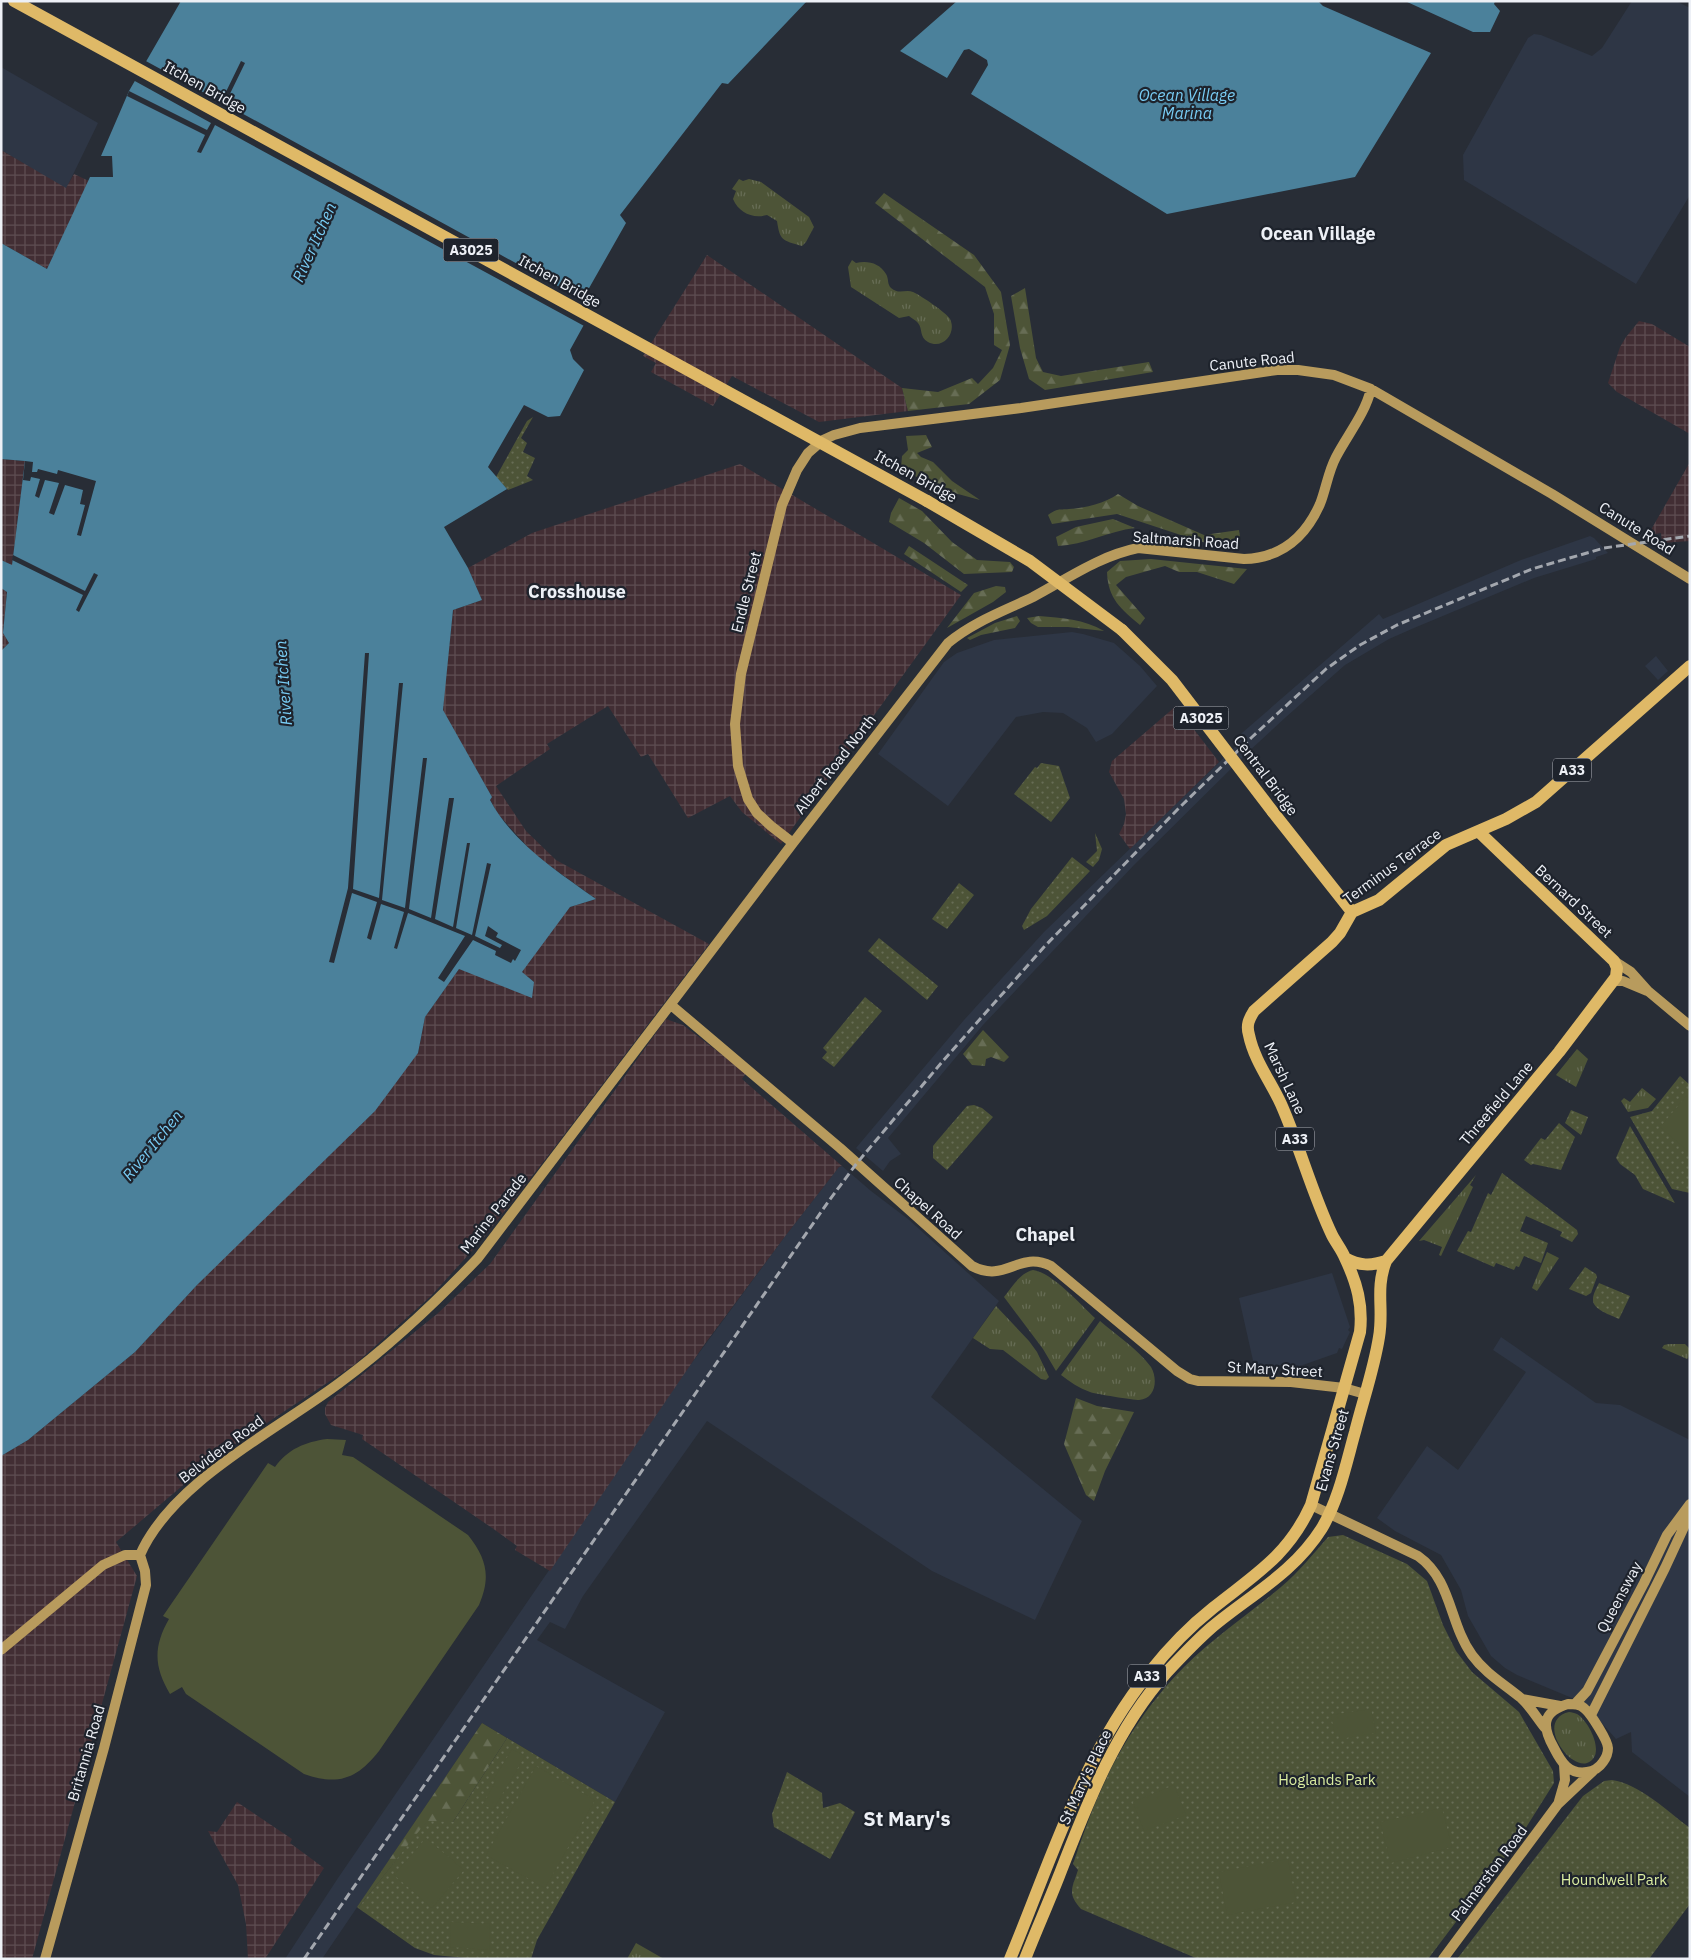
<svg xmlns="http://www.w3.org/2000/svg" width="1691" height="1960" viewBox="0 0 1691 1960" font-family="'IBM Plex Sans',sans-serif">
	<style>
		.built { fill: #2e3645 }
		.industrial { fill: url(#industrial-grid) }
		.grass { fill: url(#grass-tufts) }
		.forest { fill: url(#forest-firs) }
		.park { fill: url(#park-dots) }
		.pitch { fill: #4d5437 }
		.water { fill: #4b819b }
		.pier { fill: #282d36 }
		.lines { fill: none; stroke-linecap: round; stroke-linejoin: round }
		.secondary { stroke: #b89b5d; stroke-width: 10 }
		.primary { stroke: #dfb967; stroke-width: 12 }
		.rail { stroke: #a3a7ae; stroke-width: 3; stroke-dasharray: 8 4; stroke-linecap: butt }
		.primary-bridge { stroke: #dfb967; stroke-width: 12 }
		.labels { text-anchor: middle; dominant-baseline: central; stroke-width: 4.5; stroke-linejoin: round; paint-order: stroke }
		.shield { fill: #1e232c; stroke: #afb2b9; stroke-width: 1 }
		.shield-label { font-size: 14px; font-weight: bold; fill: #edf0f6 }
		.street-label { font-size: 15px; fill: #edf0f6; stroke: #1e232c }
		.park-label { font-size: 15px; fill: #dbeda1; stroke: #1e232c }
		.water-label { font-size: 16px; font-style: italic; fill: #78ccf4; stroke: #1e232c }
		.quarter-label { font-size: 18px; font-weight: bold; fill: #edf0f6; stroke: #1e232c }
		.district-label { font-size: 20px; font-weight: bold; fill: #edf0f6; stroke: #1e232c }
	</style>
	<defs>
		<pattern id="industrial-grid" width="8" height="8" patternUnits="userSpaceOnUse" patternTransform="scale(1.25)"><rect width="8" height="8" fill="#422e34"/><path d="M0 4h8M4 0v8" fill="none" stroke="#5e4d52"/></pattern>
		<pattern id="grass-tufts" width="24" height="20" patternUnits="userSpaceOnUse" patternTransform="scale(1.25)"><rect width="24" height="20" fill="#4d5437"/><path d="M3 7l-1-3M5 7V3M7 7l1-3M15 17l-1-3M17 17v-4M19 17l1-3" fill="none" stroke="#676d55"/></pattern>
		<pattern id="forest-firs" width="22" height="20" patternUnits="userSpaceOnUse" patternTransform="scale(1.25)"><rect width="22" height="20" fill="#4d5437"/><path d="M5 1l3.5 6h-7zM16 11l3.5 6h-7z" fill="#676d55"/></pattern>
		<pattern id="park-dots" width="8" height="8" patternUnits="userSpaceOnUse" patternTransform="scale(1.25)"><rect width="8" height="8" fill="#4d5437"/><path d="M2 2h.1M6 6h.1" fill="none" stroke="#676d55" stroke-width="1.8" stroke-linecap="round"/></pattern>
	</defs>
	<rect width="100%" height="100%" fill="#282d36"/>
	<path class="built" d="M1632,1H1676L1690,8V195L1636,284L1464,180L1463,155L1528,38L1534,34L1541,35L1592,56L1602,48Z
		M1,67L98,123L66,189L1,150Z
		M1590,536L1594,538L1608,553L1596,557V559L1534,578L1414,628L1389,639L1345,665L1286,717L1247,753L1134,865L983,1025L888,1138L901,1154L890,1161L883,1171L856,1148L964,1020L1044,932L1238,744L1235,739L1379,614L1383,619L1521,560Z
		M1072,632L1083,634L1114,643L1140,666L1157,686L1112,734L1096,742L1087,728L1063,713L1043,712L1016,717L948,806L878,754L944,662L957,653L994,640Z
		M1656,656L1668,671L1658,680L1645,666Z
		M842,1166L871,1191L908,1219L999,1301L931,1397L1082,1521L1035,1620L932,1571L707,1421L583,1596L565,1629L550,1622L537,1640L665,1712L615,1802L482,1723L322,1959H285L338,1878L685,1372L786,1235L839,1167Z
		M1332,1273L1350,1327L1348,1330L1350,1332L1342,1349L1339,1348L1337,1353L1300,1366L1254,1365L1239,1298Z
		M1501,1337L1596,1403L1620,1405L1690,1440V1797L1632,1752L1631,1732L1616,1739L1584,1703L1517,1675L1505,1668L1491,1656L1468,1616L1461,1590L1441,1555L1395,1531L1377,1518L1427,1446L1458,1470L1526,1372L1493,1350Z"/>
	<path class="industrial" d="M1,150L66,188L74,174L89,181L47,269L1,243Z
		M707,255L902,388L908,411L819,422L732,376L713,406L651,372L656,363L643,356Z
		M1639,321L1652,324L1690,347V434L1617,392L1608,383L1620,347L1626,337Z
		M1,459L25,461L12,566L1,560Z
		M1690,462V541L1662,543L1661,533L1648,535Z
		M740,464L961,595L781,844L742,812L730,796L688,818L648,754L641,757L608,706L547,744L550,749L496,786L526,831L556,860L709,944L551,1152L481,1241L431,1296L354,1365L220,1454L116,1542L137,1576L32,1959H1V1456L28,1440L135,1352L197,1285L418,1053L425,1017L459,969L534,982L521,972L559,920L570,907L596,899L535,855L497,813L490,799L492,797L442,710L453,610L482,600L468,568L532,533Z
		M1,588L7,592L3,633L9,643L1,651Z
		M1176,706L1219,762L1130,849L1119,834L1124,824L1126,814L1124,799L1109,772L1112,761Z
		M666,1019L683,1025L746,1073L742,1079L842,1166L839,1167L786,1235L704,1345L550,1571L515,1550L517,1546L495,1530L362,1439L363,1435L331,1425L325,1414V1408L328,1402L437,1314L490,1264Z
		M237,1802L292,1839L290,1843L324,1868L265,1959H248L246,1924L238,1885L208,1831L217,1832Z"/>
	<path class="grass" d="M739,179L743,181L749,179L761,182L809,217L814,227L806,242L802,246C782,240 780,241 777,221L767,215C753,219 739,213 733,199L736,191L732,189Z
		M852,260L856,263C867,260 880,263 886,274C889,279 887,284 891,288C899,295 905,289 913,292C920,295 947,313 950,319C957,333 943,350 928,342C919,337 923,329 918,323C916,320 911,318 909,316L899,318L851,287L848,267Z
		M1577,1049L1588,1059L1576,1087L1556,1075Z
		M1642,1088L1656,1099L1648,1108L1628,1112L1621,1101L1624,1098L1630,1102Z
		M1476,1175L1470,1185L1473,1187L1441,1256L1439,1255L1442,1247L1424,1240L1419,1241Z
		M1547,1252L1559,1258L1537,1291L1532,1288Z
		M1033,1270C1053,1273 1080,1304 1095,1318L1056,1371L1043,1349L1004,1297C1012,1287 1020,1273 1033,1270Z
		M996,1306L1029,1341L1037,1352L1049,1377L1046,1380L1041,1379L1003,1350L990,1349L973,1338Z
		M1100,1321C1116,1335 1138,1349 1151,1367C1158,1379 1156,1399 1139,1400C1134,1400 1095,1394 1090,1392C1079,1388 1070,1382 1061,1375Z
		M1669,1344H1685L1690,1349L1688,1358L1687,1359L1662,1348L1664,1345Z
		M1569,1712C1572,1712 1574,1713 1577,1714C1589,1721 1607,1756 1587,1763C1568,1769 1535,1720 1569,1712Z
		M636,1943L664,1959H627Z"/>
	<path class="forest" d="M884,193L974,255L1001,292L1010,345L1000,380L969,404L908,411L902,388L938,392L972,378L978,384L993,368L1002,350L994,345V314L985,287L875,203Z
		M1025,288L1036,358L1043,372L1061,376L1149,362L1153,372L1045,390L1029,379L1020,348L1011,296Z
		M926,435L932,447L917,453L921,457L933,462L952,481L980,500L936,488L901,468L902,456L908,450L906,436Z
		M1118,494L1138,506L1204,535L1239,530L1240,537L1238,547L1202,542L1117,514L1052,524L1048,515C1058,508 1058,510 1069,509C1086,508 1105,503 1118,494Z
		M899,498L922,511L952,542L977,560L1010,562L1014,567L1012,572L964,574L924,543L889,522L891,513Z
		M1113,519L1135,528C1109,531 1084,545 1058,546L1056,537L1076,527Z
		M909,546L968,585L961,592L904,554Z
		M1151,559L1247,569L1234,584L1197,572H1179L1165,566L1126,577L1116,585L1145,618L1140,625C1121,609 1108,599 1107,572L1120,561Z
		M996,586L1005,587L1006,592L993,602L947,628L974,593Z
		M1017,616L1020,621L1015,628L981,635L970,640L967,638L995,623Z
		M1039,616C1062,618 1084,619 1104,631L1068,627H1038L1031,623L1027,618Z
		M983,1030L1009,1057L1004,1062L991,1057L986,1059L985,1066L972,1065L963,1054Z
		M1076,1398L1097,1406L1134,1412L1105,1471L1094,1501L1086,1495L1064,1444Z
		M482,1723L507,1738L453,1822H427L358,1908L357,1907Z"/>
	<path class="park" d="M533,417L521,438L527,443L523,452L535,458L527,476L533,480L508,490L496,477L527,421Z
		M1041,763L1059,766L1070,798L1051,822L1014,794L1035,767L1037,768Z
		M1095,833L1102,849L1099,860L1093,867L1086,862L1097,851Z
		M1072,857L1090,871L1047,916L1024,930L1022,926L1031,909Z
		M959,883L974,895L947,929L932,919Z
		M879,938L938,986L927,1000L868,951Z
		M865,997L882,1011L834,1067L822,1058L827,1052L823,1048Z
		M1680,1076L1690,1085V1193L1672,1189L1630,1117L1652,1111Z
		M974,1105L982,1108L993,1117L947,1170L933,1158V1146L937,1141L967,1106Z
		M1571,1110L1588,1117L1581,1135L1565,1123Z
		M1559,1123L1575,1137L1561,1170L1533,1164L1531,1165L1524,1160L1541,1138L1545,1140Z
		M1630,1126L1675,1203L1643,1189L1635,1175L1620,1164L1616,1158Z
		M1502,1173L1577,1230L1578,1234L1572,1242L1560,1236L1562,1232L1526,1216L1520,1231L1548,1243L1541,1263L1524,1256L1519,1267L1516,1266L1514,1270L1496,1263L1494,1267L1457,1251L1468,1231L1471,1232L1488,1193L1491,1195Z
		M1585,1267L1596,1274L1597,1277L1591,1293L1586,1296L1569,1289Z
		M1599,1283L1630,1296L1619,1319C1611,1315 1592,1310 1593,1299C1593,1294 1597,1287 1599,1283Z
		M1343,1535L1407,1564L1427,1581L1443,1625L1456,1651L1472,1672L1519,1712L1553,1771L1554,1783L1520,1837L1428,1959H1198L1081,1909C1067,1893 1072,1889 1078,1870L1073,1864C1082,1838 1091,1811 1103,1786C1122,1743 1151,1700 1184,1667C1214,1637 1249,1614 1281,1587C1299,1572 1313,1554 1328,1537Z
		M507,1738L615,1802L537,1940L531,1959H476L434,1955L415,1948L358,1908L427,1821L453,1822Z
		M787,1772L822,1793L823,1808L840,1803L855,1812L830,1859L774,1827L772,1814Z
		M1612,1780C1640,1784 1668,1812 1690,1828V1904L1649,1959H1457L1583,1796L1604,1781Z"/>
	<path class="pitch" d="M1690,1092V1151L1689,1152L1660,1127Z
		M327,1439L346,1440L342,1455L353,1457L468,1535C487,1559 491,1577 479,1605L379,1751C357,1779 338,1786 304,1774L186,1694L182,1687L170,1694C154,1667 153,1647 169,1619L163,1616L268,1463L275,1467C288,1449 305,1442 327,1439Z
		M1371,1709L1376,1733L1340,1739L1339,1735H1335L1331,1715Z
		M512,1749L525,1756L493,1810L483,1804L496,1781L494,1779Z
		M536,1766L595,1800L545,1888L486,1855Z
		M1174,1785L1186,1815L1144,1831L1133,1802Z
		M1442,1808L1452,1847L1391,1863L1380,1822Z
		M426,1838L464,1870L432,1908L394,1875Z
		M1288,1859L1296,1902L1227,1915L1219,1872Z
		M451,1922L490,1924L489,1950L450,1947Z"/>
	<path class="water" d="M181,1H807L728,84L722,83L620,215L626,223L584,297L586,321L570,350L573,359L584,370L560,416L548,417L524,405L488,467L507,489L444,527L468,568L482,600L453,610L443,710L492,797L490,800C513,843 557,871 596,899L570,907L522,972L534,982L532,998L459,969L425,1017L418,1053L375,1111L197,1285L135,1352L28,1440L1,1456V651L9,643L3,633L7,592L1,588V560L12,565L25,461L1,459V243L47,269L90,177H113L112,156H101L129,91Z
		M957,1H1318L1323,6L1431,53L1355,177L1167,214L971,94L988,65L987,60L969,49L964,50L947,78L900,51Z
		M1405,1H1495L1494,4L1500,11L1490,32H1473Z"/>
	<path class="pier" d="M144,60L221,102L241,61L245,63L225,104L587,302L589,321L586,327L215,125L201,153L197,152L205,135L127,96L129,91L207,130L211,123L133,80Z
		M25,461L33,462L32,472H37L38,469L57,474L58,470L96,481L81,536L77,535L85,505L80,504L83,490L65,485L54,515L49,513L59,483L45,480L39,498L35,496L40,479L31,477L30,481L23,480Z
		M13,555L85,591L94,573L98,575L79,612L76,610L83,595L12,560Z
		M365,653H369L353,889L379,898L399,683H403L382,900L405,908L423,758H427L409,909L431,918L449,798H454L435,919L453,927L467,843H470L456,928L472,935L487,863L491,864L475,936L500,948L502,945L485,936L488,926L498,933L496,937L521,950L515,961L513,959L511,963L495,955L496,951L473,940L444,982L438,978L465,936L408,913L397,949L394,948L404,912L381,904L371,940L367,938L377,902L352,893L334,963L329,962L348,888Z"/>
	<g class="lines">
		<path class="secondary" d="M793,843L771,826L757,813L748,799L738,766L735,724L741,674L782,505L797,470L808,453L823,440L834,435L860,428L1021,408L1277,370H1298L1334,375L1371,389L1552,494L1690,579
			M1614,961L1631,972L1648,991L1690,1026
			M1613,981H1623L1647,991
			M671,1005L840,1148L972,1266C1006,1284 1018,1250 1051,1266L1177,1371L1190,1379L1198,1381L1291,1382L1344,1388L1365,1394
			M1311,1505L1418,1556C1452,1580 1449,1623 1472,1655C1485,1673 1504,1684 1521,1698C1530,1706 1537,1718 1545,1728
			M140,1555C172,1481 279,1429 342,1381C392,1344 435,1303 478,1258L793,843L948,643C973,622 1004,611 1033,597C1067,579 1099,556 1138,548L1244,559C1281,558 1305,538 1320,504C1326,489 1328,472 1336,457C1348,434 1365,414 1371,389
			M1,1650L103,1565L125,1555H140
			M1522,1699L1560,1706
			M1568,1704C1574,1704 1580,1704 1585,1709C1591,1714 1608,1741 1608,1748C1608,1754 1606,1758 1603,1762C1599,1768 1594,1771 1587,1772C1569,1775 1561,1762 1554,1748C1542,1727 1541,1712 1568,1704Z
			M1575,1704L1587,1691L1644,1583L1667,1535L1690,1504
			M1591,1715L1665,1568L1690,1514
			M1559,1801L1565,1780L1564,1765
			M45,1959L104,1748L146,1585L145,1571L140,1555
			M1443,1959L1558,1804L1593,1771"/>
		<path class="primary" d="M927,501L1030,561L1122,630
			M1273,812L1352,912
			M1345,1258C1359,1266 1371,1266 1386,1261
			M1010,1959C1051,1861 1082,1756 1149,1673C1168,1649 1189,1627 1213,1608C1254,1575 1288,1556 1311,1505L1360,1332C1363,1305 1357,1283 1345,1258C1342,1250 1336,1243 1332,1235C1312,1193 1300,1147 1281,1104C1271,1082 1254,1060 1249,1035C1246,1025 1249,1019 1254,1011L1332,942L1340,933L1352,912L1379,900L1446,845L1506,819L1536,802L1690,666
			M1025,1959C1036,1931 1048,1904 1059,1876C1087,1804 1115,1730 1167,1672C1181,1657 1195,1642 1211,1628C1250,1595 1293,1574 1322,1528C1339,1499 1346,1464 1355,1432C1363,1400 1374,1369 1379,1337C1384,1309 1375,1289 1386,1261L1559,1052L1616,977L1617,968L1614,961L1479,832"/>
		<path class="rail" d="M304,1959L828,1202L857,1163L942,1062L1044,947L1179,808L1251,738L1326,669L1360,645L1397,625L1532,569L1604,548L1690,536"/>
		<path class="primary-bridge" d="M14,1L927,501
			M1122,630L1172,680L1273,812"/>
	</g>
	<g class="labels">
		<g class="shield">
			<rect x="443.5" y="238.5" width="55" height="23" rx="4"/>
			<rect x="1173.5" y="706.5" width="55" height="23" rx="4"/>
			<rect x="1553" y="758.5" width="38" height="23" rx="4"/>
			<rect x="1276" y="1127.5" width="38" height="23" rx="4"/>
			<rect x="1128" y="1664.5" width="38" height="23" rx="4"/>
		</g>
		<g class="shield-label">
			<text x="471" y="250">A3025</text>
			<text x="1201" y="718">A3025</text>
			<text x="1572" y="770">A33</text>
			<text x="1295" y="1139">A33</text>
			<text x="1147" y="1676">A33</text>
		</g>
		<g class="street-label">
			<text transform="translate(205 87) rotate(29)">Itchen Bridge</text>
			<text transform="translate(560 281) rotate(29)">Itchen Bridge</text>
			<text transform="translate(1252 361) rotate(-6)">Canute Road</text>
			<text transform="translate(916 476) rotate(29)">Itchen Bridge</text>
			<text transform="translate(1637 528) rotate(32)">Canute Road</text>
			<text transform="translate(1186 540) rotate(4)">Saltmarsh Road</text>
			<text transform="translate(746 592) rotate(-76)">Endle Street</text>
			<text transform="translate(835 764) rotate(-52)">Albert Road North</text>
			<text transform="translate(1266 775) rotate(53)">Central Bridge</text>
			<text transform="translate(1392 866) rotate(-36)">Terminus Terrace</text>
			<text transform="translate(1574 901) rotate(43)">Bernard Street</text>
			<text transform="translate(1285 1078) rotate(65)">Marsh Lane</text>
			<text transform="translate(1496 1103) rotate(-50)">Threefield Lane</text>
			<text transform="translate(928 1208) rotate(42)">Chapel Road</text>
			<text transform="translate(493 1213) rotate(-52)">Marine Parade</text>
			<text transform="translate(1275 1369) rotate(3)">St Mary Street</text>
			<text transform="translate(221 1449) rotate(-37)">Belvidere Road</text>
			<text transform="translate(1332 1450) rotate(-74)">Evans Street</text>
			<text transform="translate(1619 1597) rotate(-62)">Queensway</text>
			<text transform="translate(86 1753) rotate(-74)">Britannia Road</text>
			<text transform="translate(1085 1777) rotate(-65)">St Mary's Place</text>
			<text transform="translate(1489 1873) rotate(-53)">Palmerston Road</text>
		</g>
		<g class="park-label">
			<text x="1327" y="1779">Hoglands Park</text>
			<text x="1614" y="1879">Houndwell Park</text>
		</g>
		<g class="water-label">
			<text x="1187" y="95">Ocean Village<tspan x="1187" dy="18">Marina</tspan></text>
			<text transform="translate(314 242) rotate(-66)">River Itchen</text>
			<text transform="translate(283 683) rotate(-94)">River Itchen</text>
			<text transform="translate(152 1145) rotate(-51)">River Itchen</text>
		</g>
		<g class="quarter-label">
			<text x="1318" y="233">Ocean Village</text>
			<text x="577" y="591">Crosshouse</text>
			<text x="1045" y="1234">Chapel</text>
		</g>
		<g class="district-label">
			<text x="907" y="1818">St Mary's</text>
		</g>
	</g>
	<rect width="1691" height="1960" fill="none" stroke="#edf0f6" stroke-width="5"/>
</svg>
